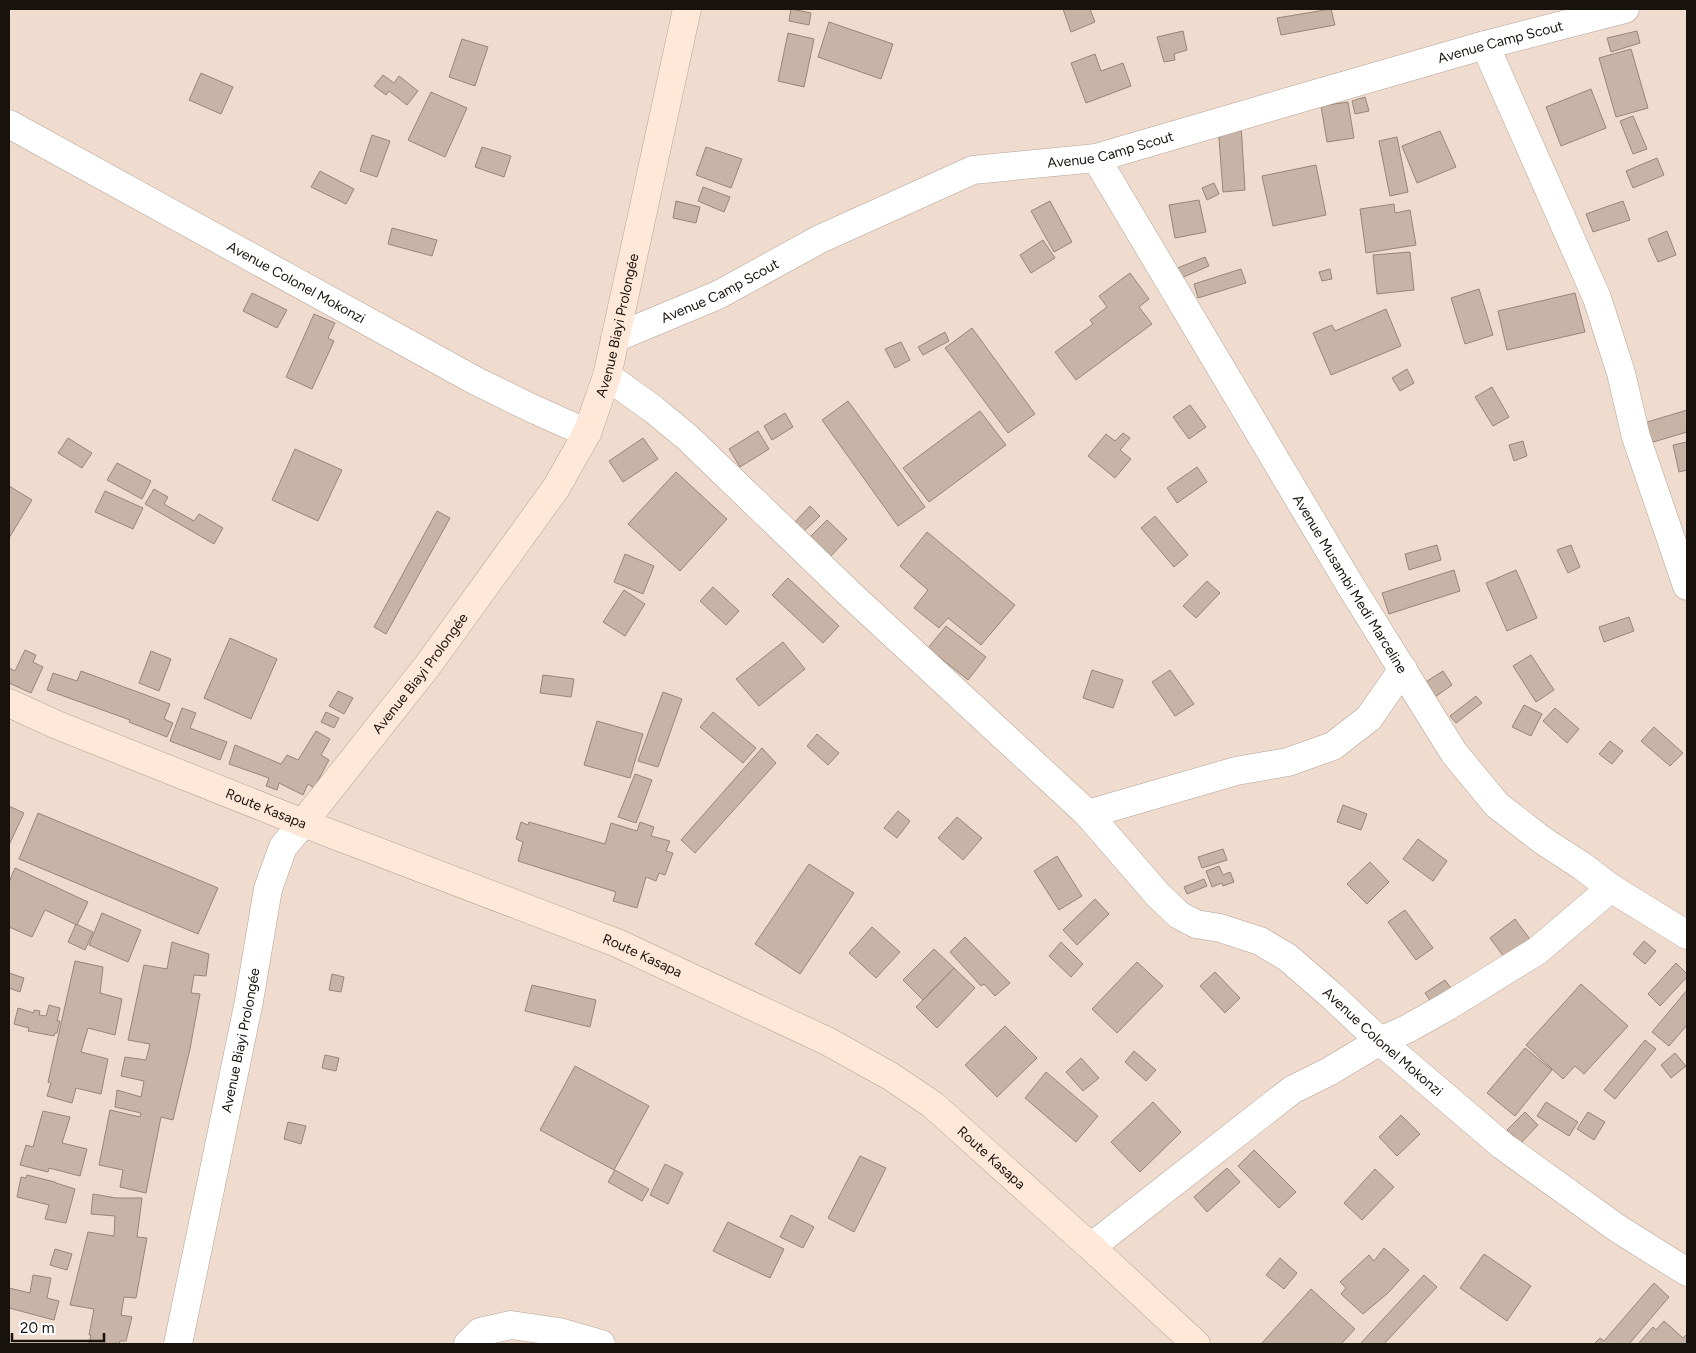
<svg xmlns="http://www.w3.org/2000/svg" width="1696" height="1353" viewBox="0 0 1696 1353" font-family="Figtree,sans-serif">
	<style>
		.building { fill: #c8b4a7; stroke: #988579 }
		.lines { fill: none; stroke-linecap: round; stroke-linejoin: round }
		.street-casing { stroke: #b5a295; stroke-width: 29 }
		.secondary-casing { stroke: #b5a295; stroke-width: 29 }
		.street { stroke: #fff; stroke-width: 28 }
		.secondary { stroke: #ffe8d8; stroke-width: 28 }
		.labels { text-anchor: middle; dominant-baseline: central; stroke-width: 4.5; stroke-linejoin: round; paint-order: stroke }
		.street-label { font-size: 14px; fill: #18120d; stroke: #fff }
	</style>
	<rect width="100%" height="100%" fill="#f0dcce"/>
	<path class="building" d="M791,9L811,13L809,25L789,21Z
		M1063,9H1090L1095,22L1071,32Z
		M1331,9L1335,25L1281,35L1277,18Z
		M829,22L893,44L881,79L818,57Z
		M1183,31L1187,50L1174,54L1175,60L1164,62L1157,37Z
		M1637,31L1640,43L1611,52L1607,38Z
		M788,33L814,39L804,87L778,81Z
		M462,39L488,47L475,86L449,77Z
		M1631,49L1648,108L1616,117L1599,58Z
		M1095,54L1101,71L1123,63L1131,86L1086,103L1071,63Z
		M201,73L233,87L221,114L189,100Z
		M383,75L394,83L399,76L418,91L407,105L389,91L386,95L374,86Z
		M1591,89L1606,128L1561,146L1546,107Z
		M431,92L467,108L445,157L408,140Z
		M1365,97L1369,111L1355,114L1352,101Z
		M1348,102L1354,138L1327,142L1321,106Z
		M1633,116L1647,149L1633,154L1620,121Z
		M1241,124L1245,190L1223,192L1218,125Z
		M1440,131L1456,167L1417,183L1402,146Z
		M372,135L390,141L377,177L360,171Z
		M1397,137L1408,192L1390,196L1379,141Z
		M482,147L511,156L504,177L475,167Z
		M706,147L742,159L731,188L696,175Z
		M1657,158L1664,175L1633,188L1626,171Z
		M1316,165L1326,215L1273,226L1262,176Z
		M320,171L354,189L346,204L311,187Z
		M1214,183L1219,194L1207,200L1202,188Z
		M703,187L730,197L724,212L698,201Z
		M1199,200L1206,232L1175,238L1169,205Z
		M676,201L700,207L696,223L673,218Z
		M1050,201L1072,242L1054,252L1031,211Z
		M1623,201L1630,220L1593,232L1586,214Z
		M1394,204L1395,213L1410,210L1416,245L1366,253L1360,209Z
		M392,228L437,240L432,256L388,244Z
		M1667,231L1676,255L1658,262L1648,239Z
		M1043,240L1055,258L1031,273L1020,255Z
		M1410,252L1414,290L1377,294L1373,255Z
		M1205,257L1209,266L1179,279L1175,269Z
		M1241,269L1246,283L1198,298L1194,284Z
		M1330,269L1332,279L1322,281L1319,272Z
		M1130,273L1149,299L1139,307L1152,324L1076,380L1055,352L1093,324L1090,320L1107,307L1099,296Z
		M1479,289L1493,335L1465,344L1451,298Z
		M252,293L287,310L277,328L243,311Z
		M1575,293L1585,332L1507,350L1498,311Z
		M1386,309L1401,346L1331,375L1313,333L1332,325L1335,331Z
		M314,314L335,323L328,338L334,341L312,389L286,377Z
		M972,328L1035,414L1008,433L945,348Z
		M945,332L949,341L923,355L918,347Z
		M901,342L910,360L895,368L885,349Z
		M1407,369L1414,383L1400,391L1392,378Z
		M1492,387L1509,417L1493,426L1475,397Z
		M848,401L925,507L898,526L822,420Z
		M1190,405L1206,427L1189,439L1173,417Z
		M1687,410V432L1650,443L1644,423Z
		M980,411L1006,445L929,502L903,468Z
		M785,413L793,427L772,440L764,426Z
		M758,431L769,449L740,467L729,449Z
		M1123,433L1130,438L1120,450L1131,459L1115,478L1088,456L1106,434L1115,441Z
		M68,438L92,453L82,468L58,453Z
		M643,438L658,459L623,482L609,461Z
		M1523,441L1527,456L1514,461L1509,445Z
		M1687,442V470L1679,472L1673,445Z
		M295,449L342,470L318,521L272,500Z
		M117,463L151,481L142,499L107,480Z
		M1197,467L1207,482L1177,503L1167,488Z
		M676,472L727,519L680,571L628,524Z
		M9,486L32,500L9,538Z
		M154,489L168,497L164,504L194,521L199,514L223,528L214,544L145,504Z
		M105,491L143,508L133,529L95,512Z
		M810,506L820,516L802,533L793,524Z
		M437,511L450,518L386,634L374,627Z
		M1155,516L1188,555L1174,567L1141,528Z
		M827,520L847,539L828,559L807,540Z
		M927,532L1015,605L981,645L948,618L939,628L914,608L928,590L900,566Z
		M1437,545L1441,560L1409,570L1405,554Z
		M1571,545L1580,567L1568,573L1557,550Z
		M625,554L654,566L643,594L614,582Z
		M1454,570L1460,591L1389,614L1382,593Z
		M1516,570L1537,618L1507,631L1486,583Z
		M788,578L839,626L823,643L772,595Z
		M1207,581L1220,593L1196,618L1183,606Z
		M713,587L739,611L726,625L700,601Z
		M624,590L645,604L625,636L603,622Z
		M1629,617L1634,631L1604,642L1599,627Z
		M946,626L986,657L968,680L928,648Z
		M230,638L277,659L251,719L204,698Z
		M783,642L805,669L759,706L736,679Z
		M25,650L36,655L33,662L43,667L31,693L9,683L10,681H9V668L15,671Z
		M151,651L171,659L159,691L139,683Z
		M1531,655L1554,690L1536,702L1513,666Z
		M1092,670L1123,680L1113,708L1083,698Z
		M1170,670L1194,704L1175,716L1152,682Z
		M81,671L170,704L164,719L173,723L167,737L129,722L130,720L47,690L53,673L77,681Z
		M1443,671L1452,685L1435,697L1424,683Z
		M543,675L574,679L571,697L540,693Z
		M338,691L353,698L344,714L329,706Z
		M663,692L682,699L658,767L638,761Z
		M1476,696L1482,703L1456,723L1450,716Z
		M1524,705L1542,714L1531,736L1512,727Z
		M182,708L196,713L190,728L227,742L220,760L170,741Z
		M1555,708L1579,729L1567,743L1543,721Z
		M326,712L339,718L334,728L321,722Z
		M713,712L756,748L743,763L700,727Z
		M597,721L643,734L630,778L584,765Z
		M1654,727L1683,753L1670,766L1641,741Z
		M316,731L330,739L321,755L329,760L314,788L308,784L303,795L279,783L277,790L266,786L269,778L229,764L235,745L281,764L287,755L298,760Z
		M817,734L839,753L828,765L807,746Z
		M1610,741L1623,751L1612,764L1599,754Z
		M762,748L776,763L695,853L681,840Z
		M635,774L652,780L636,823L618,817Z
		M1343,805L1367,814L1361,830L1337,822Z
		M9,806L24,813L9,845Z
		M898,811L910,821L897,838L884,828Z
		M38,813L218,888L198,934L19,859Z
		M957,817L982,838L963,860L938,838Z
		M521,822L528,825L529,822L605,844L611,823L637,831L640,822L654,827L651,836L670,841L666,851L673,853L665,875L659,873L656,881L646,877L637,908L613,901L616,892L518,861L523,842L516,839Z
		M1418,839L1447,861L1433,881L1403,859Z
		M1223,849L1227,860L1202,868L1198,857Z
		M1057,856L1082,896L1059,910L1034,871Z
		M1370,862L1389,882L1367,904L1347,884Z
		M809,864L854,893L800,974L755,944Z
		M1219,866L1223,875L1230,872L1234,882L1223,886L1222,883L1212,887L1206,871Z
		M15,868L88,902L77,925L45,910L32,937L9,927V882Z
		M1204,879L1207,886L1187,894L1184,887Z
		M1095,899L1109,914L1077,945L1063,930Z
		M1405,910L1433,948L1416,960L1388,922Z
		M102,913L141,930L128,962L89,945Z
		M1515,919L1532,942L1507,961L1490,938Z
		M76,924L93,932L85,950L68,942Z
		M872,927L900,952L876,978L849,953Z
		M965,937L1010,983L995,996L984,984L981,986L950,952Z
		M1644,941L1656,951L1645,964L1633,954Z
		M172,942L209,954L206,976L194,975L191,993L200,994L190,1049L173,1120L161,1117L146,1193L120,1187L123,1170L99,1165L110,1110L140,1117L141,1113L115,1107L117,1090L141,1097L144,1081L121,1076L125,1057L146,1060L150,1044L128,1040L144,965L167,969Z
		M1061,942L1083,964L1071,977L1049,956Z
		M934,949L954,968L923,1000L903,980Z
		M75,961L103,967L100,993L122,999L115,1035L88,1028L81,1052L108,1059L101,1094L76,1088L72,1103L47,1096L51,1083L48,1082Z
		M1137,962L1163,986L1117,1033L1092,1009Z
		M1676,963L1687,974V977L1660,1006L1648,994Z
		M954,968L975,988L937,1028L916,1007Z
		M1215,972L1240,998L1225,1013L1200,986Z
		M9,973L24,978L20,992L9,988Z
		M332,974L344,977L341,992L329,990Z
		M1445,980L1453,991L1433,1005L1425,993Z
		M1581,984L1628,1026L1584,1074L1575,1066L1563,1079L1526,1045Z
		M532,985L596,1000L590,1027L525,1011Z
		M1687,990V1025L1669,1046L1652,1032Z
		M49,1005L60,1008L58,1017L57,1021H60L57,1033H55L54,1036L28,1031L29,1028L14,1024L18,1008L34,1013V1010L40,1011L39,1015L46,1016Z
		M1005,1026L1037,1058L997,1097L965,1065Z
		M1645,1040L1656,1049L1615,1099L1604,1090Z
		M1525,1048L1552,1070L1515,1116L1487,1093Z
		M1134,1051L1156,1070L1146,1081L1125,1062Z
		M1675,1053L1686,1066L1671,1078L1661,1065Z
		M325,1055L339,1058L336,1071L322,1068Z
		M1081,1058L1099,1078L1083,1091L1066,1072Z
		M575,1066L649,1106L614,1170L540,1130Z
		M1046,1072L1098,1116L1076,1142L1025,1098Z
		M1153,1102L1181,1132L1140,1172L1111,1142Z
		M1546,1102L1578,1122L1569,1136L1537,1116Z
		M43,1111L70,1117L62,1143L87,1149L80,1176L49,1168L48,1172L20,1165L26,1145L33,1147Z
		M1525,1112L1538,1125L1521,1143L1507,1130Z
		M1588,1112L1605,1122L1594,1140L1577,1129Z
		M1401,1115L1420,1134L1397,1156L1379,1137Z
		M288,1122L306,1126L301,1144L284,1139Z
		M1254,1150L1296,1192L1279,1208L1238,1166Z
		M860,1156L886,1168L854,1232L828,1218Z
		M665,1164L683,1173L668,1204L650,1195Z
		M1227,1168L1240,1182L1207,1212L1194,1197Z
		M1375,1169L1394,1187L1362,1220L1344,1203Z
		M615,1170L649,1189L642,1201L608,1182Z
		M27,1175L55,1182L56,1183L75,1189L66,1223L45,1219L49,1205L17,1197L21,1177L26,1178Z
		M93,1194L116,1198H142L137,1237L147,1238L136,1298L124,1297L121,1315L132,1317L126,1341H120L119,1344H89L91,1335H89L94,1309L70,1305L88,1232L114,1236L115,1216L91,1214Z
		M791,1215L814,1227L803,1248L780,1237Z
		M728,1222L784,1249L770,1278L713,1251Z
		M1384,1248L1409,1270L1388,1293L1363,1314L1341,1294L1346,1288L1340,1282L1369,1255L1374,1261Z
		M55,1249L72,1254L67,1270L50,1265Z
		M1484,1254L1531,1286L1507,1321L1460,1288Z
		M1280,1258L1297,1273L1284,1289L1266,1275Z
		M33,1275L51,1278L47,1298L59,1301L54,1320L9,1308V1288L30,1293Z
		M1424,1275L1437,1287L1384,1344H1360Z
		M1654,1283L1669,1297L1629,1344H1594L1600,1338L1604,1341Z
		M1311,1289L1355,1329L1341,1344H1261Z
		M1664,1321L1683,1338L1687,1334V1344H1638L1653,1327L1656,1330Z"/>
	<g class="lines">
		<defs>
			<g id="street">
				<path d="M1485,45L1597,298L1621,373L1636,437L1687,586"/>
				<path id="s1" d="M9,124L476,381L529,407L587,433"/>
				<path id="s2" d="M1096,158L1347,580L1454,753L1497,805L1542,840L1582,866L1611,888L1687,935"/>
				<path id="s3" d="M615,338L718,295L820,239L973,170L1096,158L1291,101L1485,45L1625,9"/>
				<path id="s4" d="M607,376L653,409L687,437L852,596L1088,814L1158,895L1179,915L1196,924L1220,928L1260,941L1287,957L1332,996L1380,1041L1503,1146L1617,1228L1687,1272"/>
				<path d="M1088,814L1236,771L1288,762L1333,746L1369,718L1403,669"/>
				<path d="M1091,1247L1292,1090L1330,1071L1380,1041L1407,1029L1448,1006L1537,951L1611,888"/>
				<path id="s5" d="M178,1344L249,1001L268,889L283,847L303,823"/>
				<path d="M468,1344L480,1332L511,1325L559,1332L601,1344"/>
			</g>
			<g id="secondary">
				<path id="s6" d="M9,703L57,725L303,823L617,943L827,1041L890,1076L933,1105L1091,1247L1196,1344"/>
				<path id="s7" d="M303,823L428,665L556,488L587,433L607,376L687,9"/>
			</g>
		</defs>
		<use href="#street" class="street-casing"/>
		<use href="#secondary" class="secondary-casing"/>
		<use href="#street" class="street"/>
		<use href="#secondary" class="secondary"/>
	</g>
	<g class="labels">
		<g class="street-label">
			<text stroke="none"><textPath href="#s3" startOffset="940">Avenue Camp Scout</textPath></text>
			<text stroke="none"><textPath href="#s3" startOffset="535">Avenue Camp Scout</textPath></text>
			<text stroke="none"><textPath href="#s1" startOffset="328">Avenue Colonel Mokonzi</textPath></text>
			<text stroke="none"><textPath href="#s3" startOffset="115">Avenue Camp Scout</textPath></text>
			<text stroke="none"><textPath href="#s7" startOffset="595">Avenue Biayi Prolongée</textPath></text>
			<text stroke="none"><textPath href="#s2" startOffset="496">Avenue Musambi Medi Marceline</textPath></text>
			<text stroke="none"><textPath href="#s7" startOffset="190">Avenue Biayi Prolongée</textPath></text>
			<text stroke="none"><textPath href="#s6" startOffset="278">Route Kasapa</textPath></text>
			<text stroke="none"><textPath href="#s6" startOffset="682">Route Kasapa</textPath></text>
			<text stroke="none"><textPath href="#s5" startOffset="310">Avenue Biayi Prolongée</textPath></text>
			<text stroke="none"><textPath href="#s4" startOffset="1032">Avenue Colonel Mokonzi</textPath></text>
			<text stroke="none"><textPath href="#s6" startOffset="1088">Route Kasapa</textPath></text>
		</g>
	</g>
	<rect width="1696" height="1353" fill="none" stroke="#18120d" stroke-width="20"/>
	<path d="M12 1333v8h92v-8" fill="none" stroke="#18120d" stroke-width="2.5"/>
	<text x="20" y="1333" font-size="15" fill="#18120d" stroke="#ffffff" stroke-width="4" paint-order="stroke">20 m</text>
</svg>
